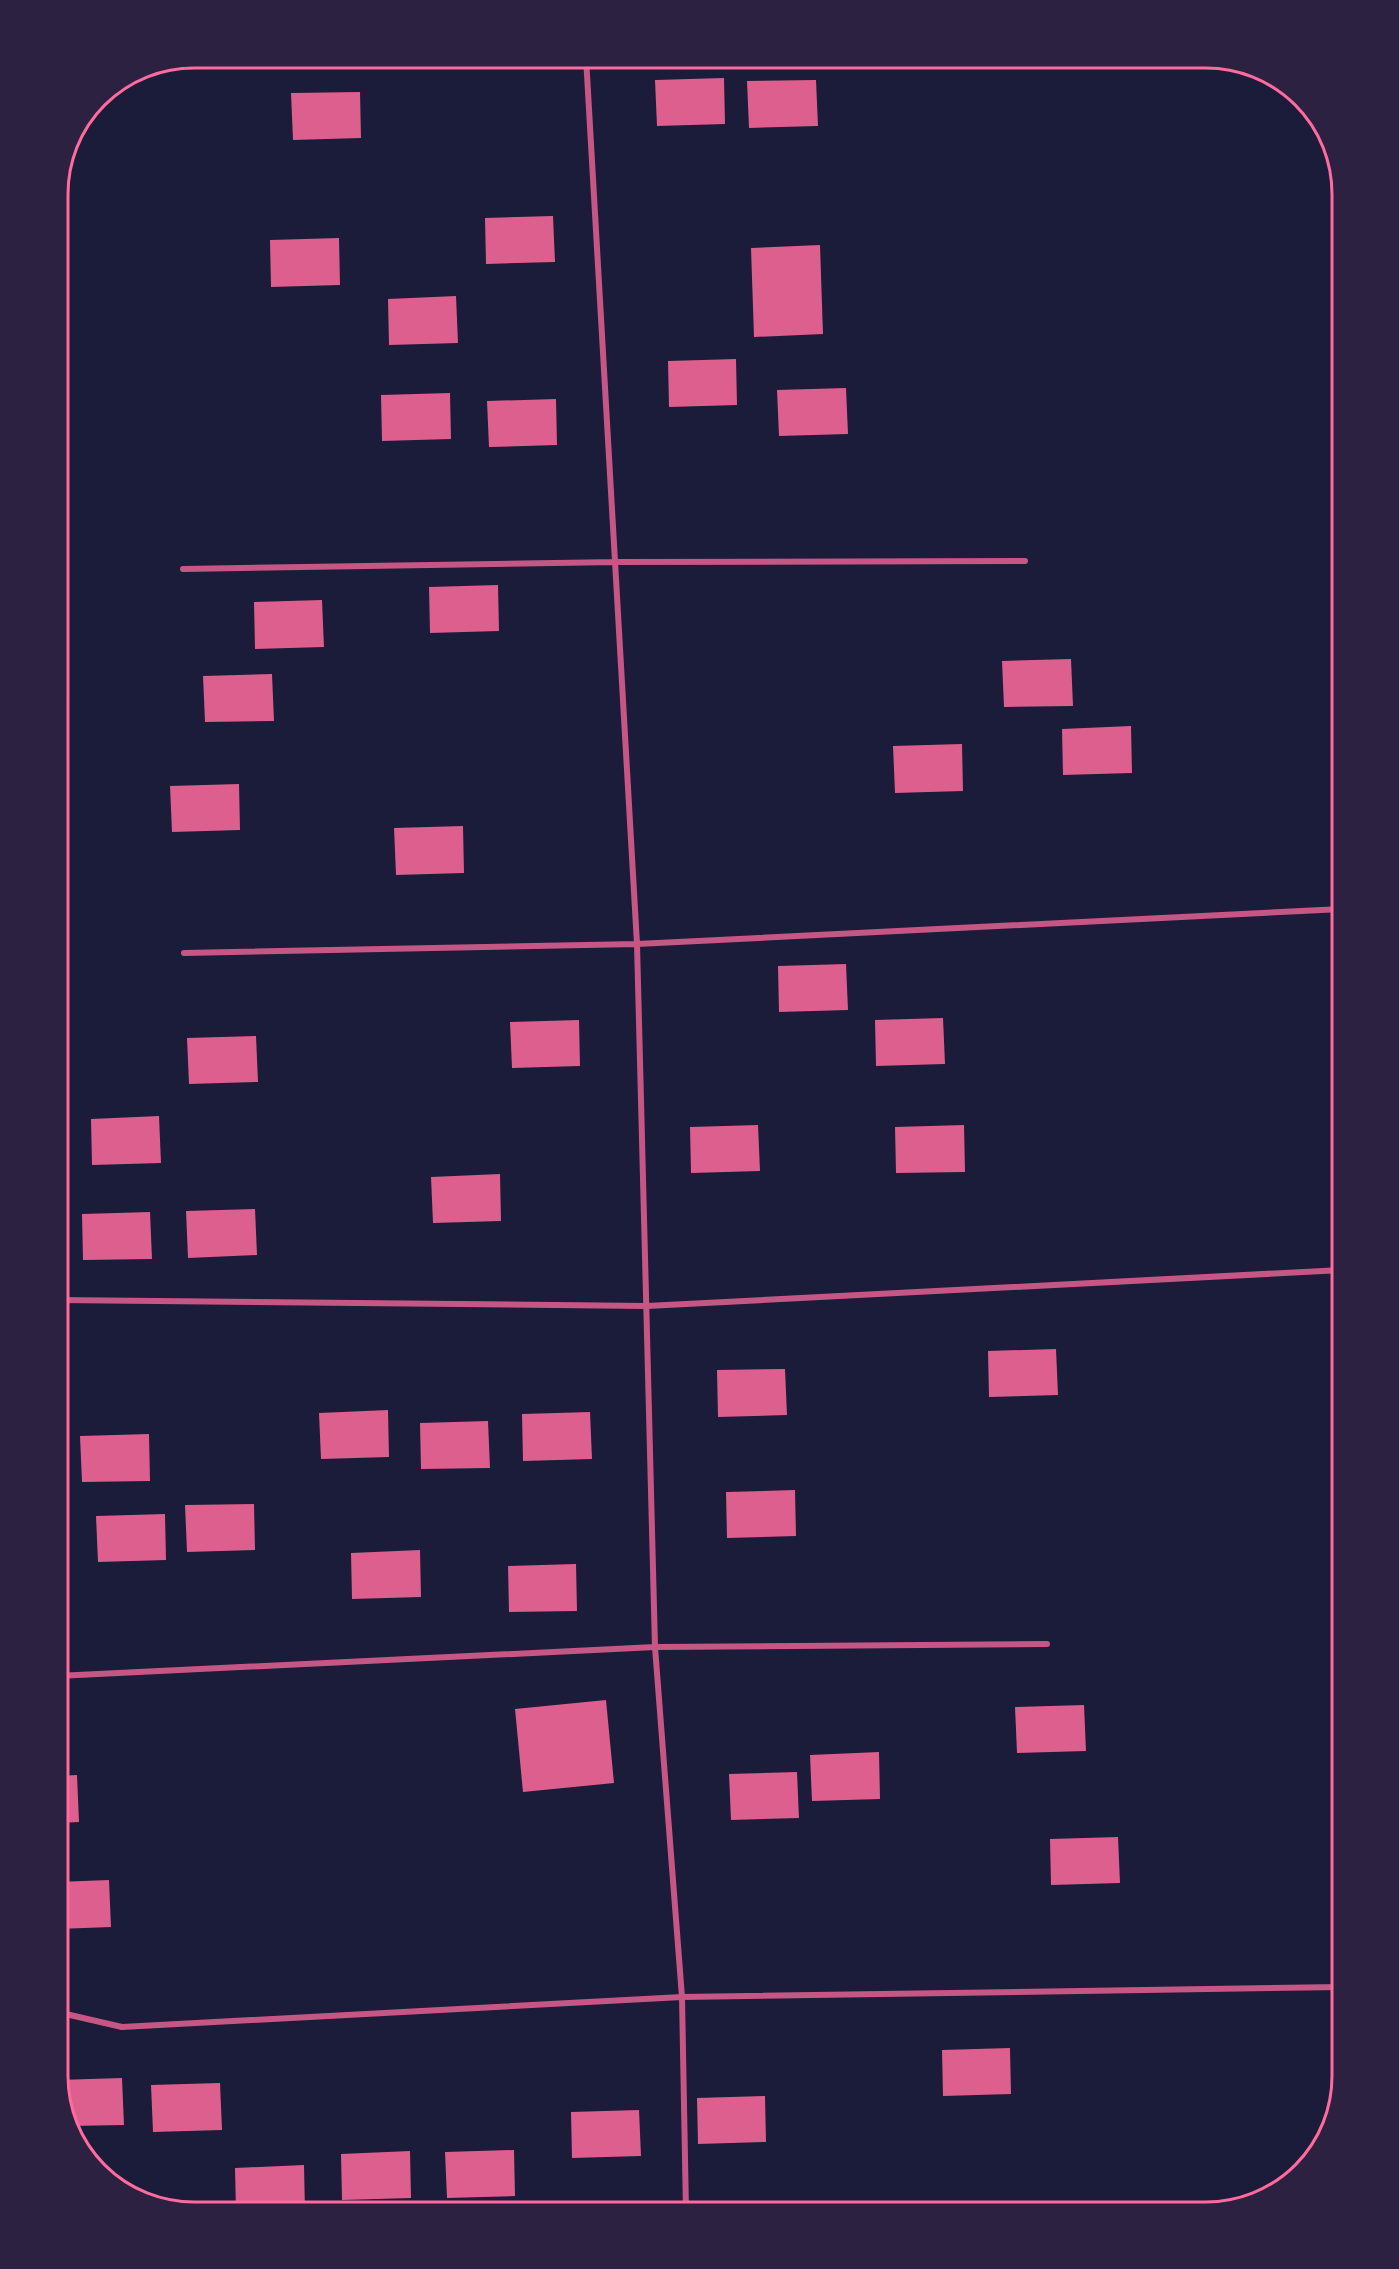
<svg xmlns="http://www.w3.org/2000/svg" width="1399" height="2269" viewBox="0 0 1399 2269" font-family="'DejaVu Sans',sans-serif">
	<style>
		.building { fill: #dd5f8e }
		.lines { fill: none; stroke-linecap: round; stroke-linejoin: round }
		.minor { stroke: #c65784; stroke-width: 6 }
		.rim { fill: none; stroke: #ff6b9d; stroke-width: 3 }
	</style>
	<rect width="100%" height="100%" fill="#1b1b3a"/>
	<path class="building" d="M385,57H454V62L386,64Z
		M724,78L725,124L657,126L655,80Z
		M816,80L818,126L749,128L747,81Z
		M360,92L361,138L293,140L291,93Z
		M553,216L555,262L486,264L485,218Z
		M339,238L340,285L271,287L270,240Z
		M820,245L823,334L754,337L751,248Z
		M456,296L458,343L389,345L388,299Z
		M736,359L737,405L669,407L668,361Z
		M846,388L848,434L779,436L777,390Z
		M450,393L451,439L382,441L381,395Z
		M556,399L557,445L489,447L487,401Z
		M498,585L499,631L430,633L429,587Z
		M322,600L324,647L255,649L254,602Z
		M1071,659L1073,706L1004,707L1002,661Z
		M272,674L274,721L205,722L203,676Z
		M1131,726L1132,773L1063,775L1062,729Z
		M962,744L963,791L895,793L893,746Z
		M239,784L240,830L172,832L170,786Z
		M463,826L464,873L396,875L394,828Z
		M846,964L848,1010L779,1012L778,966Z
		M943,1018L945,1064L876,1066L875,1020Z
		M579,1020L580,1066L512,1068L510,1022Z
		M256,1036L258,1082L189,1084L187,1038Z
		M159,1116L161,1163L92,1165L91,1119Z
		M758,1125L760,1171L691,1173L690,1127Z
		M964,1125L965,1172L896,1173L895,1127Z
		M500,1174L501,1221L433,1223L431,1177Z
		M255,1209L257,1255L188,1258L186,1211Z
		M150,1212L152,1259L83,1260L82,1214Z
		M1056,1349L1058,1395L989,1397L988,1351Z
		M785,1369L787,1415L718,1417L717,1370Z
		M388,1410L389,1457L321,1459L319,1413Z
		M590,1412L592,1459L523,1461L522,1414Z
		M488,1421L490,1468L421,1469L420,1423Z
		M57,1427H65L66,1473H57Z
		M149,1434L150,1481L82,1482L80,1436Z
		M795,1490L796,1536L727,1538L726,1492Z
		M254,1504L255,1550L187,1552L185,1505Z
		M165,1514L166,1560L98,1562L96,1516Z
		M420,1550L421,1597L352,1599L351,1553Z
		M576,1564L577,1611L509,1612L508,1566Z
		M606,1700L614,1783L523,1792L515,1709Z
		M1084,1705L1086,1751L1017,1753L1015,1707Z
		M879,1752L880,1799L812,1801L810,1755Z
		M797,1772L799,1818L731,1820L729,1774Z
		M77,1775L79,1822L57,1823V1776Z
		M1118,1837L1120,1883L1051,1885L1050,1839Z
		M109,1880L111,1927L57,1929V1882Z
		M1010,2048L1011,2094L943,2096L942,2050Z
		M122,2078L124,2125L69,2126L58,2080Z
		M220,2083L222,2130L153,2132L151,2085Z
		M765,2096L766,2142L698,2144L697,2098Z
		M639,2110L641,2156L572,2158L571,2112Z
		M514,2150L515,2196L447,2198L445,2152Z
		M410,2151L411,2198L342,2200L341,2154Z
		M304,2165L305,2212H236L235,2168Z"/>
	<g class="lines">
		<path class="minor" d="M586,57L637,944L655,1647L682,1997L686,2212
			M183,569L616,562L1025,561
			M184,953L637,944L1342,909
			M57,1300L647,1306L1342,1270
			M57,1676L655,1647L1047,1644
			M57,2012L122,2027L682,1997L1342,1987"/>
	</g>
	<path d="M0 0H1399V2269H0ZM194 68H1206A126 126 0 0 1 1332 194V2076A126 126 0 0 1 1206 2202H194A126 126 0 0 1 68 2076V194A126 126 0 0 1 194 68Z" fill="#2d2142" fill-rule="evenodd"/>
	<path class="rim" d="M194 68H1206A126 126 0 0 1 1332 194V2076A126 126 0 0 1 1206 2202H194A126 126 0 0 1 68 2076V194A126 126 0 0 1 194 68Z"/>
</svg>
